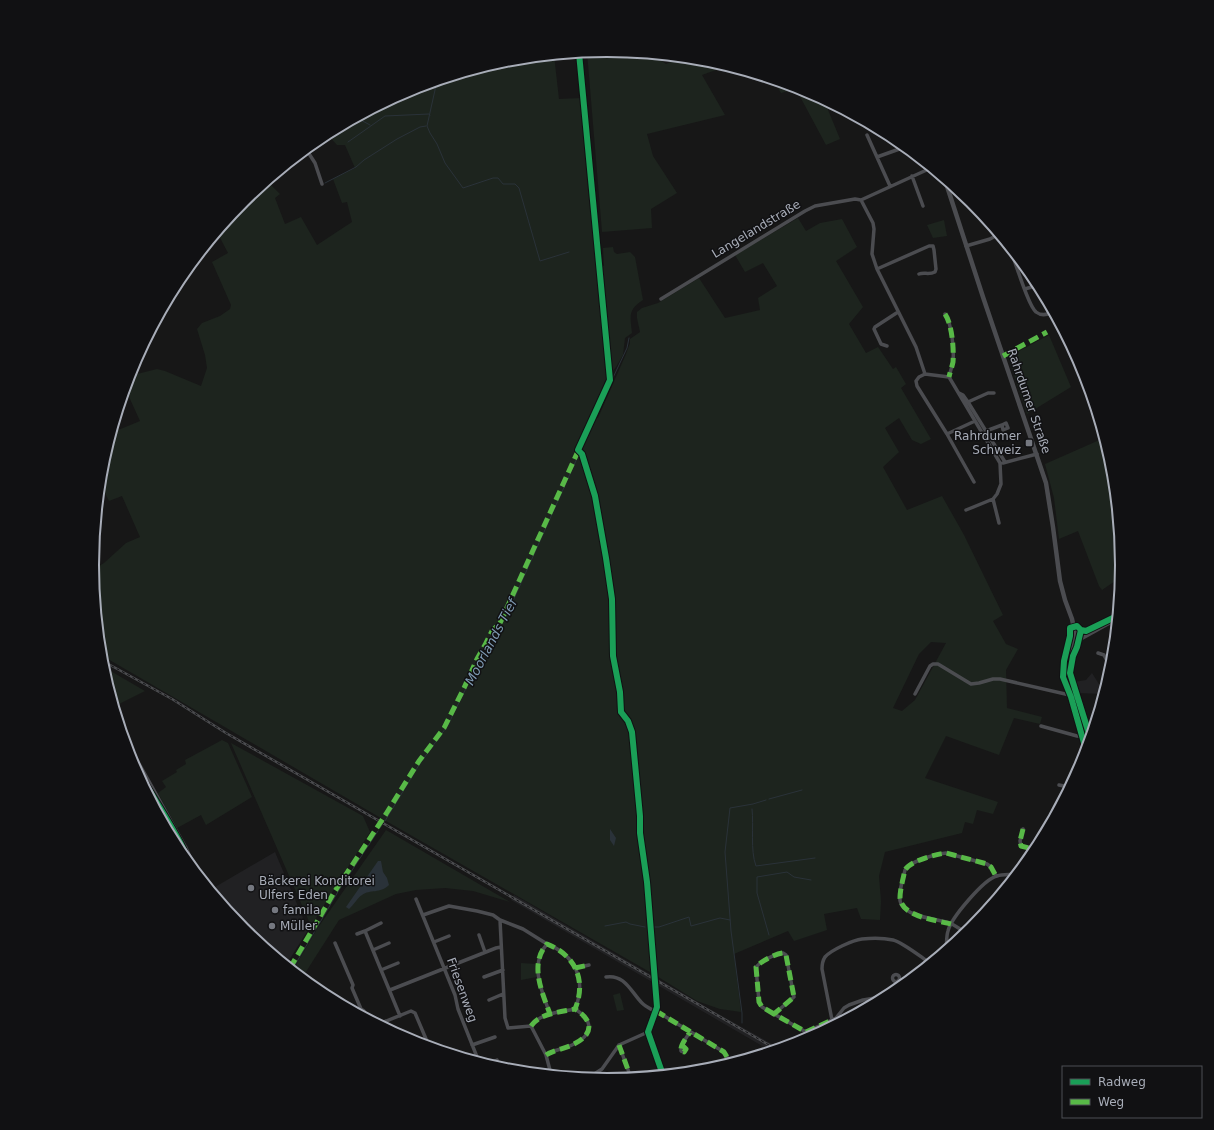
<svg xmlns="http://www.w3.org/2000/svg" width="1214" height="1130" viewBox="0 0 1214 1130" font-family="'DejaVu Sans',sans-serif">
	<style>
		.built { fill: #212123 }
		.green { fill: #1d241e; fill-rule: evenodd }
		.water { fill: #2a3239 }
		.lines { fill: none; stroke-linecap: round; stroke-linejoin: round }
		.stream { stroke: #2a3239; stroke-width: 1 }
		.minor { stroke: #4b4c50; stroke-width: 3.5 }
		.tertiary { stroke: #4b4c50; stroke-width: 4.5 }
		.secondary { stroke: #4a4a4e; stroke-width: 5 }
		.rail-casing { stroke: #4b4c4f; stroke-width: 2.5 }
		.rail { stroke: #111113; stroke-width: 1; stroke-dasharray: 3; stroke-linecap: butt }
		.quiet { stroke: #58b947; stroke-width: 5; stroke-dasharray: 10 5; stroke-linecap: butt }
		.cycleway-casing { stroke: #111113; stroke-width: 8 }
		.cycleway { stroke: #1a9f57; stroke-width: 6 }
		.poi-dot { fill: #757880; stroke: #111113; stroke-width: 1.5 }
		.labels { text-anchor: middle; dominant-baseline: central; stroke-width: 3; stroke-linejoin: round; paint-order: stroke }
		.street-label { font-size: 12px; fill: #a8adb8; stroke: #111113 }
		.poi-label { font-size: 12px; fill: #a8adb8; stroke: #111113; text-anchor: start }
		.water-label { font-size: 13px; font-style: italic; fill: #7f9bb3; stroke: #111113 }
		.rim { fill: none; stroke: #a8adb8; stroke-width: 2 }
	</style>
	<rect width="100%" height="100%" fill="#171717"/>
	<path class="built" d="M1092,673L1104,692V694L1077,693L1074,682L1086,680Z
		M172,830L184,851L187,861L179,851L169,832Z
		M275,852L308,930L286,965L243,929L210,890Z
		M514,895L708,1008L779,1048L771,1051L511,900Z"/>
	<path class="green" d="M607,50L655,55L656,57L666,64L681,57L708,60L727,66L702,75L725,115L647,134L653,156L677,193L651,209L652,228L602,232L587,52Z
		M554,55L559,99L581,98L597,266H604L603,248L613,247L614,252L617,254L630,252L635,257L643,300C628,310 630,315 632,333L625,338L623,355L616,367L605,381L592,417L598,418L626,354L630,343V339L640,332L637,318V312L642,308L658,303L699,278L725,318L760,310L758,298L777,286L763,263L745,272L735,255L798,218L806,231L820,223L842,219L857,247L836,261L863,307L849,324L866,353L878,347L893,369L896,367L906,384L901,388L931,439L921,444L912,440L899,418L885,428L899,452L883,467L907,510L942,496L964,535L1003,615L993,621L1006,644L1018,649L1006,670L1007,708L1042,717L1040,724L1014,718L999,755L946,736L925,778L998,802L993,814L977,810L973,824L965,822L962,833L885,852L879,876L881,901L880,920L861,919L857,908L824,914L827,930L794,941L788,931L734,954L741,1012L720,1009L697,1001L655,975L386,821L101,655L92,570L104,563L126,543L140,537L122,496L109,501L100,483L102,464L111,433L140,421L125,388L129,376L157,369L165,371L201,386L207,368L205,355L197,329L202,323L220,316L230,309L231,305L212,262L228,253L217,232L243,201L267,181L280,194L275,198L285,224L301,217L317,245L352,222L347,202L342,203L333,179L355,168L345,145H337L327,134L410,89L507,60ZM931,642L946,643L915,700L902,711L893,708L919,654Z
		M773,80L804,89L824,100L840,139L826,145L796,89L781,93Z
		M944,220L947,236L933,238L927,225Z
		M1049,335L1071,387L1027,414L1008,357Z
		M1104,438L1112,465L1122,565L1121,577L1102,590L1099,586L1078,531L1059,539L1054,498L1045,464Z
		M102,666L145,691L119,704H114Z
		M222,740L228,743L252,797L206,825L201,815L177,828L158,793L166,787L162,781L177,772L176,770L186,764L185,760Z
		M231,743L363,816L370,832L311,926Z
		M129,755L172,830L169,832L131,762Z
		M386,830L510,902L473,891L445,888L416,890L396,894L339,920L302,978L293,970L317,929Z
		M521,963L536,964L537,977L521,980Z
		M620,993L624,1010L617,1011L613,995Z"/>
	<path class="water" d="M610,829L616,838L614,846L610,840Z
		M378,861H381L383,872L387,878L389,885C380,894 370,889 362,895C357,898 354,905 349,909L346,907Z"/>
	<g class="lines">
		<path class="stream" d="M437,81L427,126L430,133L437,144L445,163L463,188L493,178H498L503,184H515L519,188L540,261L569,252
			M357,118L370,125
			M348,142L385,116L429,114L430,115
			M325,183L356,167L364,160L397,139L420,127L426,126
			M581,451L610,384L627,348L629,338
			M769,799L802,790
			M752,809C754,826 750,850 756,866L815,858
			M385,821L419,765L448,725L493,633L504,621L579,454
			M380,828L382,825
			M605,926L626,922L630,924L645,927
			M653,927H659L689,917L691,926L720,918L730,920
			M769,935L757,893V877L787,872L794,877L811,880
			M292,970L339,890L378,831
			M742,1023V1013L731,931L725,852L730,808L753,804L766,800"/>
		<path class="minor" d="M867,135L890,186
			M306,149L315,163L322,184
			M877,157L905,147
			M912,176L923,206
			M861,200L873,223L874,229L872,254L877,269L916,347L925,374
			M966,246L990,239L999,234
			M1010,249C1015,260 1028,306 1036,312C1041,316 1047,315 1053,312
			M877,269L929,246H933L934,250L936,269L935,272C929,275 924,272 919,274
			M1025,289L1038,285
			M661,299L805,211L815,206L855,199L861,200L931,168
			M945,314C952,324 954,349 953,362C952,367 950,372 949,377
			M887,346L881,344L874,329L875,327L898,312
			M925,374L949,377L1000,463L1001,484L997,494L993,499L966,510
			M925,374L919,377L916,381L917,386L947,434L974,482
			M959,393L963,395L968,402L1005,462
			M968,402L988,393H994
			M986,431L1002,425L1003,430L1008,428L1006,423L1002,425
			M947,434L975,421
			M1003,463L1037,454
			M993,499L999,523
			M1098,653L1104,655L1111,669
			M915,694L930,666L933,664H938L971,684L979,683L993,679H1000L1074,696
			M1041,726L1077,736L1086,737
			M1059,785L1069,787
			M1023,829L1020,841L1021,846L1036,850
			M416,899L455,995L458,1009L479,1062
			M423,915L449,906L477,911L493,915L500,920L523,929L547,944
			M500,920L505,1018L508,1028L531,1026
			M381,923L365,931L400,1016
			M967,933C961,930 956,926 950,923C938,919 907,917 901,904C897,895 903,880 905,870C910,861 936,854 946,853L987,864L991,867L996,876
			M357,934L365,931
			M479,935L485,952
			M434,942L449,936
			M335,943L353,985L352,988L361,1009L364,1011L366,1017
			M373,950L389,943
			M946,950C947,944 946,937 948,931C951,918 984,879 997,876C1003,874 1010,875 1016,874
			M575,968L589,965
			M381,970L398,963
			M892.5 978a3.5 3.5 0 1 1 7 0a3.5 3.5 0 1 1-7 0Z
			M484,977L503,970
			M606,977C625,974 631,992 642,1003C646,1007 651,1009 656,1012L648,1032
			M307,979L310,984
			M390,990L496,948L501,947
			M489,1000L503,994
			M656,1011L724,1052L727,1057
			M774,1014L762,1007L759,1002L756,967C761,961 775,954 783,953L786,955L794,997L774,1014L806,1032L836,1018L844,1008L849,1005L863,1000L887,996L892,992L898,981
			M386,1021L389,1030
			M379,1024L411,1011L415,1013L429,1046
			M835,1025L832,1020L822,969C822,965 823,960 825,957C831,950 853,940 862,939C871,938 884,938 893,940C902,942 921,957 930,963
			M531,1026C540,1013 561,1012 575,1009C587,980 575,955 547,944C529,964 542,992 550,1014
			M531,1026L546,1055L551,1074
			M648,1032L663,1075
			M472,1045L495,1037
			M619,1045L631,1078
			M682,1045L686,1049L684,1052L681,1051C680,1045 687,1037 690,1032
			M546,1055C553,1050 564,1049 572,1045C594,1035 594,1021 575,1009
			M487,1064L497,1060
			M588,1078L602,1069L619,1045L648,1032"/>
		<path class="tertiary" d="M945,180L983,297L1046,483L1053,527L1060,581L1065,600L1072,619L1075,633
			M123,736L185,847L190,858L192,867"/>
		<path class="secondary" d="M1074,639L1081,638L1117,618
			M1088,744L1068,679L1067,668L1075,633H1089"/>
		<defs>
			<path id="rail" d="M101,660L172,699L226,733L776,1049"/>
		</defs>
		<use href="#rail" class="rail-casing"/>
		<use href="#rail" class="rail"/>
		<path class="quiet" d="M945,314C952,324 954,349 953,362C952,367 950,372 949,377
			M1003,356L1047,332
			M1023,829L1020,841L1021,846L1036,850
			M951,924C936,920 902,917 900,898C900,890 903,879 905,870C910,861 936,854 946,853L987,864L991,867L996,876
			M290,968L335,891L386,814L419,761L444,728L464,688L477,659L485,645L492,631L500,623L579,449
			M575,968L589,965
			M656,1011L724,1052L727,1057
			M774,1014L762,1007L759,1002L756,967C761,961 775,954 783,953L786,955L794,997L774,1014L806,1032L832,1020
			M531,1026C540,1013 561,1012 575,1009C587,980 575,955 547,944C529,964 542,992 550,1014
			M619,1045L631,1078
			M682,1045L686,1049L684,1052L681,1051C680,1045 687,1037 690,1032
			M546,1055C553,1050 564,1049 572,1045C594,1035 594,1021 575,1009"/>
		<defs>
			<path id="cycleway" d="M579,53L610,380L578,450L582,454L595,496L606,558L612,599L613,656L620,692L621,712L628,721L632,732L640,816V833L647,882L657,1007L648,1032L663,1075
				M1081,630L1077,647L1073,656L1070,673L1090,737
				M1086,750L1071,697L1063,677L1064,661L1070,636V628L1077,626L1081,630L1086,631L1117,616
				M130,757C143,781 158,804 172,828C178,839 185,849 188,862"/>
		</defs>
		<use href="#cycleway" class="cycleway-casing"/>
		<use href="#cycleway" class="cycleway"/>
	</g>
	<g class="poi-dot">
		<rect x="1025" y="439" width="8" height="8" rx="2"/>
		<circle cx="251" cy="888" r="4"/>
		<circle cx="275" cy="910" r="4"/>
		<circle cx="272" cy="926" r="4"/>
	</g>
	<g class="labels">
		<g class="street-label">
			<text transform="translate(756 229) rotate(-31)">Langelandstraße</text>
			<text transform="translate(1029 401) rotate(71)">Rahrdumer Straße</text>
			<text transform="translate(462 990) rotate(70)">Friesenweg</text>
		</g>
		<g class="poi-label">
			<text x="1021" y="436" text-anchor="end">Rahrdumer<tspan x="1021" dy="14">Schweiz</tspan></text>
			<text x="259" y="881">Bäckerei Konditorei<tspan x="259" dy="14">Ulfers Eden</tspan></text>
			<text x="283" y="910">famila</text>
			<text x="280" y="926">Müller</text>
		</g>
		<g class="water-label">
			<text transform="translate(491 642) rotate(-62)">Moorlands Tief</text>
		</g>
	</g>
	<path d="M0 0H1214V1130H0ZM99 565a508 508 0 1 1 1016 0a508 508 0 1 1-1016 0Z" fill="#111113" fill-rule="evenodd"/>
	<path class="rim" d="M99 565a508 508 0 1 1 1016 0a508 508 0 1 1-1016 0Z"/>
	<rect x="1062" y="1066" width="140" height="52" fill="#111113" stroke="#4d4f55"/>
	<rect x="1070" y="1079" width="20" height="6" fill="#1a9f57" stroke="#4d4f55"/>
	<text x="1098" y="1086" font-size="12" fill="#a8adb8">Radweg</text>
	<rect x="1070" y="1099" width="20" height="6" fill="#58b947" stroke="#4d4f55"/>
	<text x="1098" y="1106" font-size="12" fill="#a8adb8">Weg</text>
</svg>
